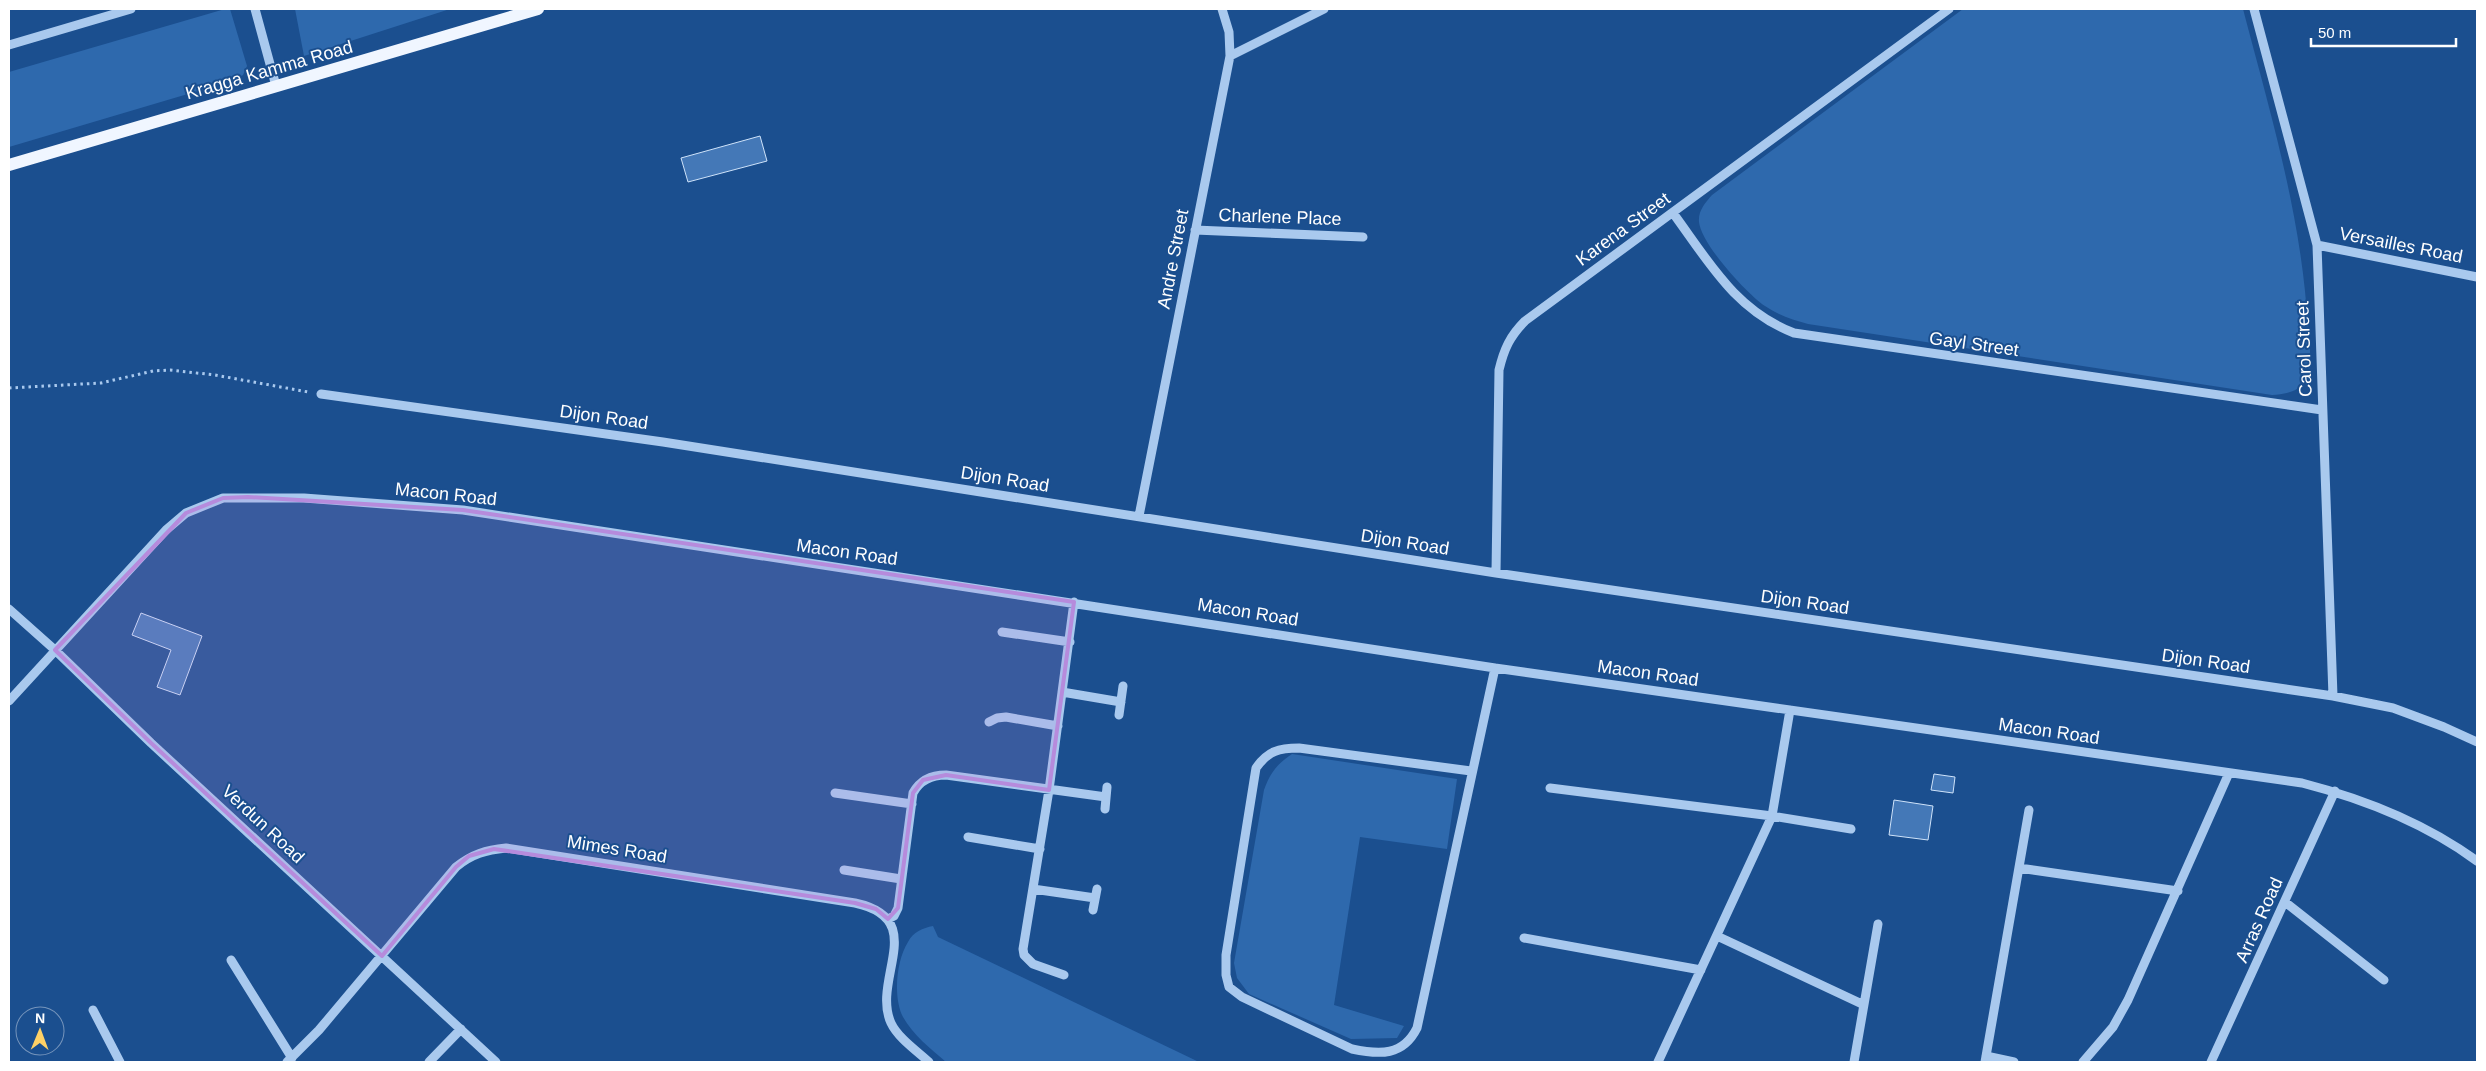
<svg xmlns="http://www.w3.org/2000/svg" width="2486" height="1071" viewBox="0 0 2486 1071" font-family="Helvetica,sans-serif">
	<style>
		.green { fill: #2e69ad }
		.building { fill: #4478b7; stroke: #cfe3fa }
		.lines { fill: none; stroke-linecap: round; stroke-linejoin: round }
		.path { stroke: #a9c9ee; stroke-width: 3; stroke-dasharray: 2.5 4; stroke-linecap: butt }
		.minor { stroke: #a9c9ee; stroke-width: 9 }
		.major { stroke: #f0f6ff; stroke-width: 12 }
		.marked { fill: #b68bdc; fill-opacity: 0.2; stroke: #b68bdc; stroke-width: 4; stroke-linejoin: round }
		.labels { text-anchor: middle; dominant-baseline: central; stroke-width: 4; stroke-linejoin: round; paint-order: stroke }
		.street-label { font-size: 18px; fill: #fff; stroke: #1b4f8f }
	</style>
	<rect width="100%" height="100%" fill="#1b4f8f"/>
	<path class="green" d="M225,9H230L247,66L243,75L235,80L9,147V72Z
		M295,9H450L304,56Z
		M1963,9H2243C2271,116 2302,217 2308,329C2309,343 2313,364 2307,378C2300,392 2286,394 2272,395L1808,324C1793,320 1778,315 1765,306C1747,294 1701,244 1699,222C1698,211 1705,203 1712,195Z
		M1292,754L1457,779L1447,849L1360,837L1334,1005L1404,1026L1397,1038L1351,1039L1249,994L1237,978L1234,963L1264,790C1270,773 1277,764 1292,754Z
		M933,926L938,937L1199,1062H946C931,1049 913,1035 903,1017C893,998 896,961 908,942C913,932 923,928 933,926Z"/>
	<path class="building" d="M760,136L767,161L688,182L681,158Z
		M141,613L202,636L180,695L157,687L171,650L132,635Z
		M1934,774L1955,777L1953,793L1931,790Z
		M1894,800L1933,806L1928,840L1889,835Z"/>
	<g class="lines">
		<path class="path" d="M9,388L101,383L153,371L170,370L215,375L308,392"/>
		<path class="minor" d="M255,9L276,86
			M2254,9L2317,245L2333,696
			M9,45L131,9
			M1230,56L1324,9
			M1673,213C1709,262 1735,310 1794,333L2322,410
			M1195,230L1363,237
			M2317,245L2477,277
			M321,394L663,442L1496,573L2333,696L2393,708L2444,727L2477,742
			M1139,516L1230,56L1229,32L1222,9
			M1496,573L1499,370C1504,349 1510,336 1525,321L1949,9
			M9,609L55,650L151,743L496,1062
			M1002,632L1070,642
			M1062,692L1121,702
			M9,701L166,530L186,513L223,498H304L463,510L1495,668L2302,783C2364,799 2425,823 2477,861
			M1119,715L1123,686
			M989,722L997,718L1006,717L1058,726
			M1471,771L1299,748C1279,748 1268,751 1256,768L1226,955V975L1229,987L1242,997L1352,1049C1380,1055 1403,1056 1417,1028L1495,668
			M1550,788L1772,816L1851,829
			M835,793L912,804
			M1105,809L1107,787
			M968,837L1040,849
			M2019,868L2178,891
			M844,870L901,879
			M1033,889L1095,898
			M2285,902L2384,980
			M1093,910L1097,889
			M888,919L894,916L898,908L913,793C920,780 931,775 946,775L1106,797
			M1717,936L1862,1004
			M1524,938L1701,970
			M231,960L292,1058
			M1064,975L1033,964L1024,955L1023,949L1049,790L1074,602
			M93,1010L120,1062
			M1986,1056L2014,1062
			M287,1062L319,1030L456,867C472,854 486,850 506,848L855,903C930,919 871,979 891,1023C898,1038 917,1051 929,1062
			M429,1062L461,1029
			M1658,1062L1772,816L1790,710
			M1854,1062L1878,924
			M1985,1062L2029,810
			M2083,1062L2113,1027L2128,1000L2229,773
			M2211,1062L2335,791"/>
		<path class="major" d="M9,165L538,9"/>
	</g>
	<path class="marked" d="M248,497L463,510L1074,602L1049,790L946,775L923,780L913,793L898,908L888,919L876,909L855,903L494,849L469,856L456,867L382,956L151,743L55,650L186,513L223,498Z"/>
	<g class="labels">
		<g class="street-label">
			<text transform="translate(269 70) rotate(-16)">Kragga Kamma Road</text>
			<text transform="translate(1280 217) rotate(2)">Charlene Place</text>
			<text transform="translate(1623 229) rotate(-36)">Karena Street</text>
			<text transform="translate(2401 245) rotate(11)">Versailles Road</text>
			<text transform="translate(1173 259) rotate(-79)">Andre Street</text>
			<text transform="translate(1974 344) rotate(8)">Gayl Street</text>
			<text transform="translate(2304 349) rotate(-92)">Carol Street</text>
			<text transform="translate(604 417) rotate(8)">Dijon Road</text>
			<text transform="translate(1005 479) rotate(9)">Dijon Road</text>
			<text transform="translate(446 494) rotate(6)">Macon Road</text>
			<text transform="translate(1405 542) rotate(9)">Dijon Road</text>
			<text transform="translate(847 552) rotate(8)">Macon Road</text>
			<text transform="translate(1805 602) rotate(8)">Dijon Road</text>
			<text transform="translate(1248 612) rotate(9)">Macon Road</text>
			<text transform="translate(2206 661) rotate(8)">Dijon Road</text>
			<text transform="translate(1648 673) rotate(8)">Macon Road</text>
			<text transform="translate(2049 731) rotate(8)">Macon Road</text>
			<text transform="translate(263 824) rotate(43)">Verdun Road</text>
			<text transform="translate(617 849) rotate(9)">Mimes Road</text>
			<text transform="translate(2259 920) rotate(-66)">Arras Road</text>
		</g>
	</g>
	<rect width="2486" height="1071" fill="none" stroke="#ffffff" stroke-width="20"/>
	<g transform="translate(40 1031) rotate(1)"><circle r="24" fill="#1b4f8f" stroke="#7695bc"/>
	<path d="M0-4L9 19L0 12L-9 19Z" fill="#ffd166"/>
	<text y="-8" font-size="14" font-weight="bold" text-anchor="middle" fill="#ffffff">N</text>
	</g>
	<path d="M2311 38v8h145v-8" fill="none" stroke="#ffffff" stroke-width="2.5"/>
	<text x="2318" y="38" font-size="15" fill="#ffffff" stroke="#1b4f8f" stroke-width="4" paint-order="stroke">50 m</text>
</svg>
